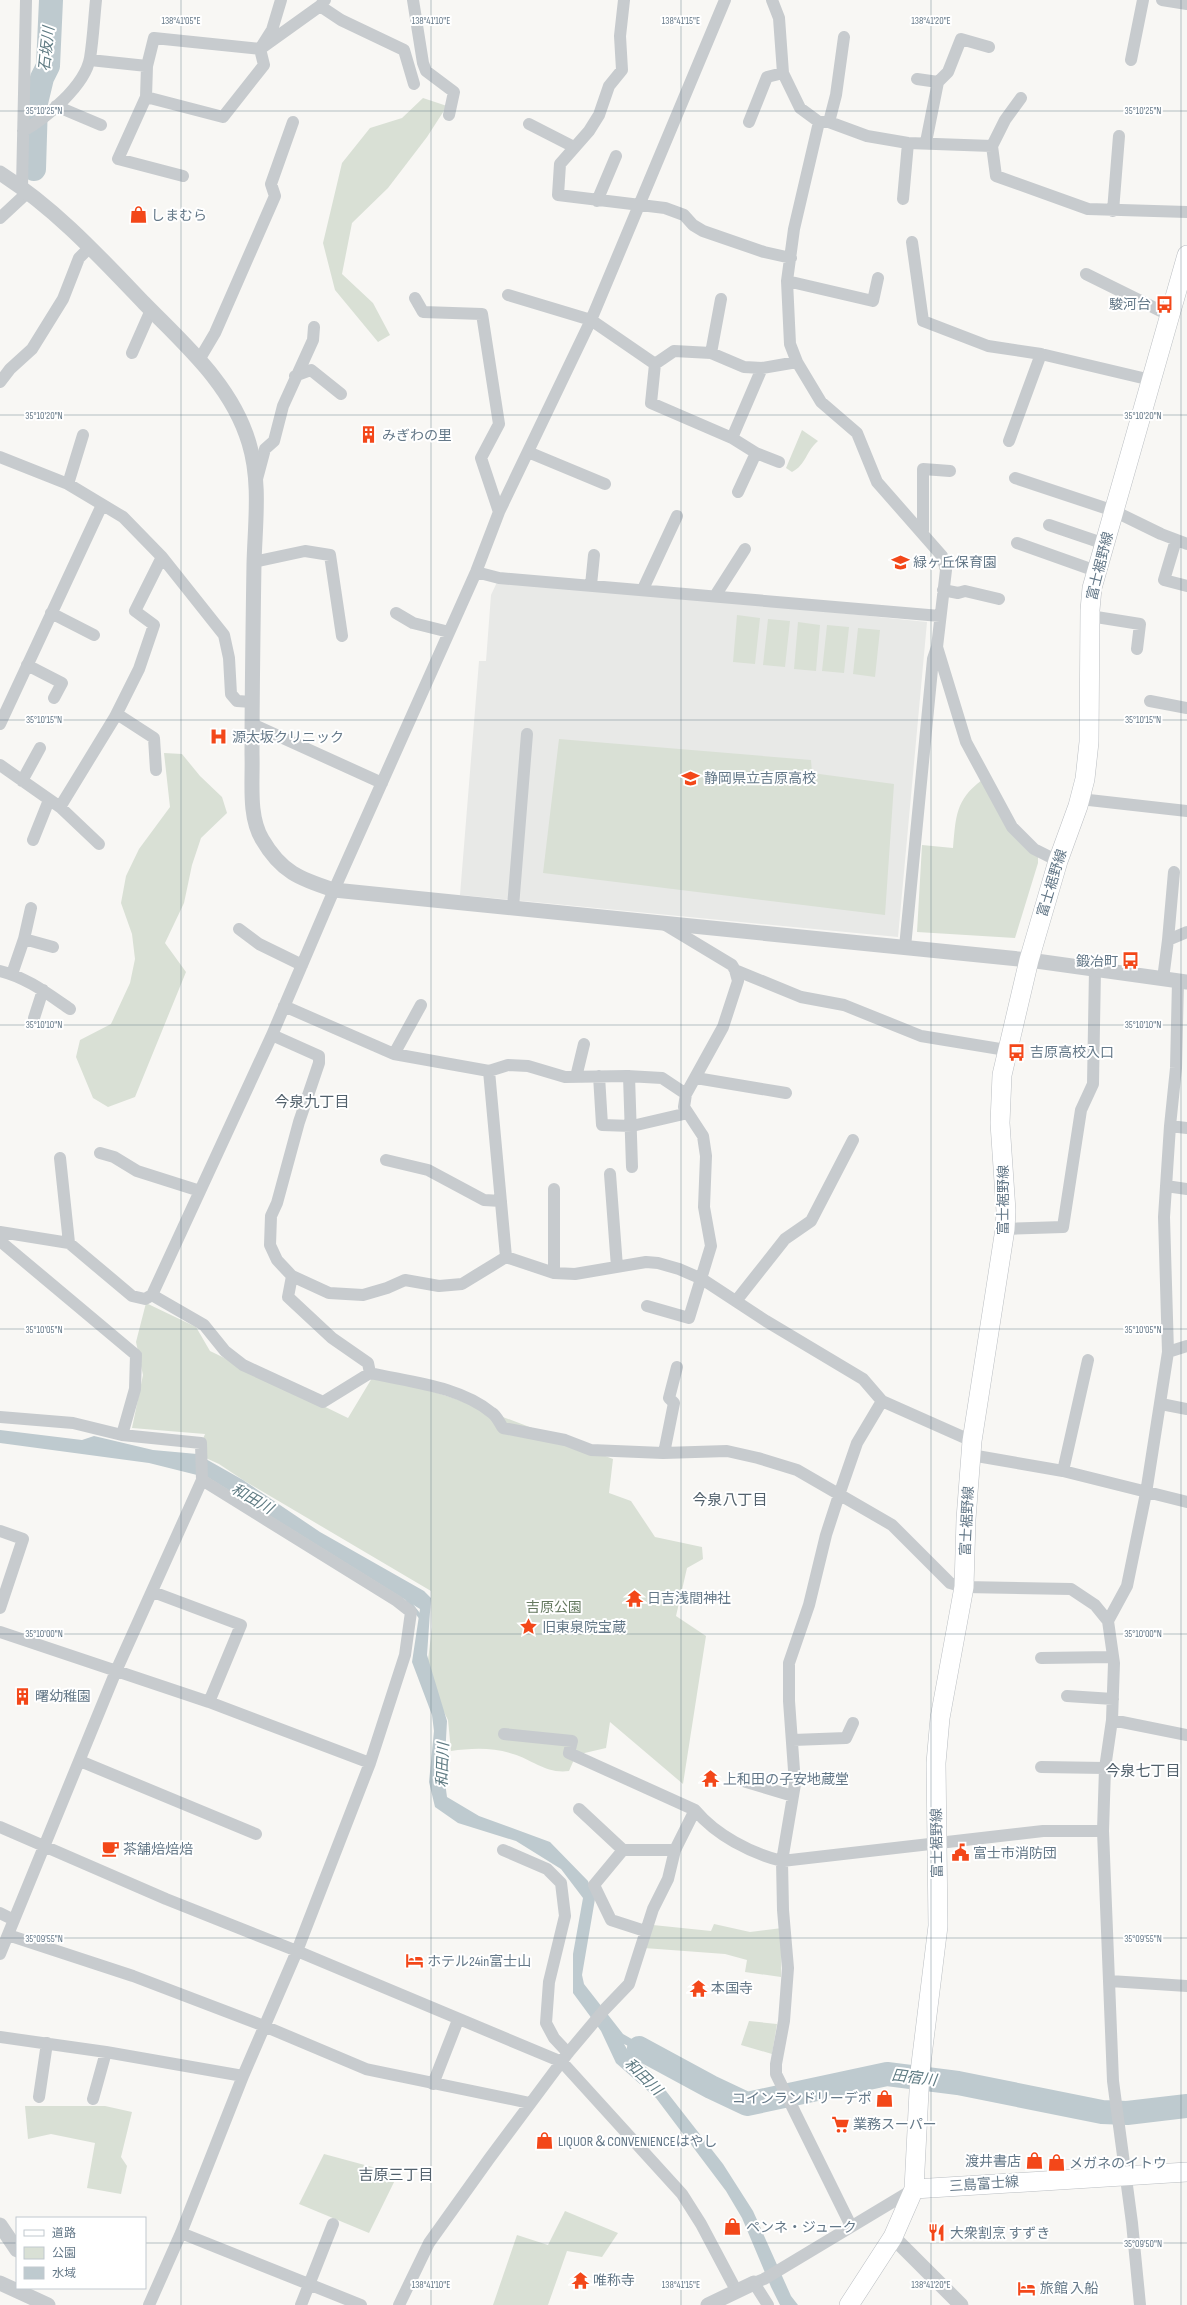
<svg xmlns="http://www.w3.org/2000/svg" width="1187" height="2305" viewBox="0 0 1187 2305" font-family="'Sofia Sans Condensed','Noto Sans JP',sans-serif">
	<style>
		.built { fill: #e8e9e7 }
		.green { fill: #d9e0d5 }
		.water { fill: #becacf }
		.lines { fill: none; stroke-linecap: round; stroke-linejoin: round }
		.stream { stroke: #becacf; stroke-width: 4 }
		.river { stroke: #becacf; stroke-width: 24 }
		.primary-casing { stroke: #babec2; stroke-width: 20 }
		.minor { stroke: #c7cbce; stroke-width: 12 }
		.tertiary { stroke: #c7cbce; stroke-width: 15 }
		.primary { stroke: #fff; stroke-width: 19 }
		.ticks { fill: none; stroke: #647888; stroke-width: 1; stroke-opacity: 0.45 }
		.labels { text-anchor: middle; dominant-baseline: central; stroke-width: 4; stroke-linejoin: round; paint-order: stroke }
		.poi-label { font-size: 14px; fill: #647888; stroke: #fff; text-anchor: start }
		.street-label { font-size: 14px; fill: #647888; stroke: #fff }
		.park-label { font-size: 14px; fill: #65795f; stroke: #fff }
		.water-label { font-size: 15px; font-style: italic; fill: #5f7b83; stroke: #fff }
		.neighbourhood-label { font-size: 15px; fill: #52616c; stroke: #fff }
		.ticks-label { font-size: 10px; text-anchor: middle; fill: #647888; stroke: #fff; stroke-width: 4; stroke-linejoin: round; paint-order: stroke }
	</style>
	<rect width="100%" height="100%" fill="#f8f7f4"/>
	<path class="built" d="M499,578L927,622L898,937L460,895L479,661H486L491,595Z"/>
	<path class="green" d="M423,98L447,106L427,137L388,188L352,223L342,274L373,303L390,335L378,342L335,290L323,243L342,163L370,128L402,118Z
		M802,430L818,441C806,451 806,465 792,472L786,468Z
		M737,615L760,618L755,664L733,662Z
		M768,619L790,621L785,667L763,665Z
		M798,622L820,625L816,671L794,669Z
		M827,625L849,627L844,673L822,671Z
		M858,628L880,630L875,677L853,674Z
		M559,739L811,760L812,773L894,784L885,915L543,873Z
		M164,753L182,754L200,776L222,797L227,813L201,838L192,865L184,903L165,943L186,972L135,1097L108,1107L93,1098L76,1057L80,1040L111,1024L130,983L135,959L132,934L121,903L126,876L139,849L170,807Z
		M982,780L1038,857V863L1015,938L917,932L922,845L953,848C956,817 955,800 982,780Z
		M146,1303L196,1327L210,1351L348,1418L375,1373L456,1399L613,1459L609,1493L631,1501L655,1537L702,1547L703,1559L687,1568L676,1616L706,1636L683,1784L610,1722L606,1748L576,1755L569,1771C546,1774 533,1760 513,1754C493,1747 471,1748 451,1751L448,1720L426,1677L432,1627L431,1591L243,1480L219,1464L197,1454L205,1434L132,1428L143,1375L136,1342Z
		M714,1924L750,1932L782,1928L781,1977L745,1972L747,1960L725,1954L644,1948L653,1925L711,1931Z
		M749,2021L777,2024L772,2054L741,2045Z
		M25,2106H105L132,2112L121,2157L127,2166L121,2194L87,2188L95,2143L51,2134L28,2139Z
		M324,2154L398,2174L369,2233L299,2204Z
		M565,2211L618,2233L602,2257L567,2251L548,2305H493L517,2235L548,2245Z"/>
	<path class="water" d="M0,1430L82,1440L94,1436L153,1450L197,1454L243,1480L320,1532L424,1591L431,1598L427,1655L447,1721L444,1775L447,1797L479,1816L550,1842L588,1881L595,1899L582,1975L584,1984L623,2034L670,2061L668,2065L624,2044L627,2049L652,2073L723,2164L753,2211L791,2296L798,2305H780L771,2287L742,2218L726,2191L656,2098L616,2063L601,2031L573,1993V1954L583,1898L561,1869L516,1841L458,1823L435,1807L429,1782L434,1731L432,1715L412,1662L420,1609L209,1478L149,1463L0,1443Z"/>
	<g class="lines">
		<path class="stream" d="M408,1601L422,1619"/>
		<path class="river" d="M34,169L36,103L42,78L48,66L51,0
			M639,2048L711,2087L747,2104L887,2074L958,2083L1102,2112L1127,2113L1187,2106"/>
		<defs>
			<path id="primary" d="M914,2189L1187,2172
				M849,2305L893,2237L914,2189L920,2072L938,1926L936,1763L940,1718L964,1587L966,1519L972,1441L1005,1229L1006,1211L1000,1123L1002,1075L1029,960L1058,861L1078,806L1085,779L1089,742L1090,610L1092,588L1187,255"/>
		</defs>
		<use href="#primary" class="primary-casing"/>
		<path class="minor" d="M281,0L272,30L260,49L264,65L223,117L146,97L147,66L154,38L260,49L320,6L325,0
			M413,0L423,63L426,71L454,92L449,115
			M624,0L620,36L622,70L609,86L599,115L589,131L560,164L558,195L665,208L684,215L693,225L703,231L764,252L791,258
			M772,0L779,18L783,73L800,108L819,122H829L867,136L908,143L992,146L996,176L1088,209L1187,212
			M1162,0L1187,4
			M320,6L341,20L404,50L414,84
			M90,60L147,66
			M1131,60L1143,0
			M917,79L938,82
			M146,97L118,159L183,176
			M56,106L101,125
			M749,122L767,77L783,73
			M819,122L794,229L787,281L790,344L797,362L821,402L857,433L877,482L942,556L946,570L937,647L933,659L905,947
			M829,122L836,95L844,37
			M529,124L574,147
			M23,131C46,118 85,86 90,58C93,40 94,19 96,0
			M926,142L938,82L948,72L961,39L989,47
			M992,146L1005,120L1021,98
			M22,187L26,0
			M903,199L908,143
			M597,201L616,156
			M1113,211L1119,136
			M0,218L28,192
			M912,242L923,321L988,346L1041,354L1151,380
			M1086,274L1169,315
			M787,281L873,301L878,278
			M508,295L591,320L655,364L674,351L711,353L744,367L762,368L797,362
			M415,298L423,312L482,314L499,424L481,458L499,512
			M132,353L151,310
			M711,353L721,299
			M199,360L215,333L275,196L271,184L293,122
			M655,364L651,403L732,438L756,453L779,462
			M295,376L311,370L341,394
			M0,382L10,369L32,349L63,299L79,258L90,247
			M732,438L762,368
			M1009,441L1041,354
			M528,452L605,484
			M0,457L68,484L123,517L162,557L224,635L229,658L231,694L237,701L252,702
			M1015,478L1114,511L1161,534L1187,544
			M257,479L265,449L274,441L283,406L313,340L314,327
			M68,484L83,435
			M738,492L756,453
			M1049,525L1105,544
			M923,531V469L950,471
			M1176,540L1164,580L1187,586
			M1017,543L1096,571
			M254,562L305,551L330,555L342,636
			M476,572L499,578L940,616
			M591,585L594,555
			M643,589L677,516
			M943,590L958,593L965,591L999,599
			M715,596L745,549
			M51,613L94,635
			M396,613L413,623L449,632
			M1090,616L1140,624L1137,649
			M937,647L966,742L1012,827L1034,849L1058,861
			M27,665L62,683L54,698
			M1150,701L1187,708
			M117,714L154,738L156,770
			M0,724L102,505
			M252,724L382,783
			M0,765L60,807L99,844
			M22,781L40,748
			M1080,799L1187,811
			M60,807L115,717L139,669L154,625L135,611L162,557
			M33,840L49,800
			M513,907L527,734
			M664,924L732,965L735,970L801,997L844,1005L921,1036L1006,1050
			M239,929L259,944L302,965
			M24,939L53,947
			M1168,940L1174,872
			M0,971C26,977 48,994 70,1009
			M12,974L24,939L31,908
			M1163,979L1168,940L1187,932
			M284,1006L394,1054L489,1071L508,1065L528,1066L565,1077L627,1076L662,1078L686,1094
			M34,1018L43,990
			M272,1035L319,1056V1063L299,1122L277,1203L271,1216L270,1245L277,1260L292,1276L329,1293L363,1295L387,1288L405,1280L439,1286L462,1284L506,1257L554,1273L575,1274L646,1262L658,1263L679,1269L702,1279L766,1321L863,1379L882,1401L972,1441
			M394,1054L421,1005
			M489,1071L506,1257
			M599,1076L602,1125L632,1126L688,1113
			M629,1076L632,1167
			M576,1077L584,1044
			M696,1078L786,1093
			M1170,1126L1187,1128
			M100,1153L114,1157L137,1171L200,1191
			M60,1158L69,1243
			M386,1160L428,1170L484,1200L501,1201
			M610,1174L617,1267
			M1166,1186L1187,1189
			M554,1189V1273
			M1005,1229L1063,1227L1081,1110L1093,1084L1095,969
			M0,1232L69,1243L132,1296L145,1299L152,1295L272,1035L334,890L476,572L499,512L591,320L725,0
			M0,1241L136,1355L135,1389L122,1435
			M292,1276L288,1297L332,1338L368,1363L370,1373C409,1382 460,1386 492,1413C497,1416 500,1424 503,1428L565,1440L591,1450L663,1453L727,1451L758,1458L797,1470L892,1525L950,1583L964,1587L1071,1589L1095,1605L1108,1621L1114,1663L1112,1720L1105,1768L1103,1831L1113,2081L1132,2223L1140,2305
			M152,1295L204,1325L225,1351L243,1365L323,1402L370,1373
			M736,1301L785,1239L811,1221L853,1140
			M647,1306L689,1318L711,1246L704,1207L706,1156L703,1136L684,1107L686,1094L723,1027L738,981L735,970
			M1168,1352L1187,1346
			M1161,1404L1187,1409
			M0,1417L73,1423L122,1435L201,1443L202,1480L116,1671L0,1954
			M664,1453L674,1403L669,1398L677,1367
			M971,1455L1063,1471L1187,1502
			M1063,1471L1088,1360
			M0,1531L23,1539L0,1608
			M153,1592L241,1625L209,1702
			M1108,1621L1127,1586L1146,1493L1168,1352L1164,1217L1170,1126L1176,1068L1178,981
			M0,1632L209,1702L370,1763
			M1041,1658L1113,1657
			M1067,1696L1113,1699
			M1112,1720L1187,1735
			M504,1734L572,1741L569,1753L695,1810C716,1835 750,1853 782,1861L1043,1831H1103
			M793,1740L846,1738L853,1723
			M80,1761L256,1834
			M1041,1767L1105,1768
			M743,1781L793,1796
			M579,1809L623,1850H675
			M0,1827L166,1899L297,1951L562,2062L682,2194L701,2224L736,2290
			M503,1850L547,1869L561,1883L565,1916L549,1982L546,2023L554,2038L568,2053
			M623,1850L594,1885L611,1920L645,1931
			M0,1913L14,1920
			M8,1935L133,1976L264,2026L366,2069L530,2103
			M1110,1981L1187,1986
			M0,2037L106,2052L243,2076
			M433,2084L458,2020
			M39,2097L47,2043
			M93,2099L106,2052
			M851,2226L776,2074V2064L784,2021L788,1968L783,1910L782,1861L795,1784L789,1701V1663L809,1605L826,1535L839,1495L857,1443L882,1401
			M181,2233L361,2305
			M149,2305L181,2233L243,2076L297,1951L370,1763L405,1655L411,1612L397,1601L202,1480
			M301,2305L333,2224
			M399,2305L429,2243L489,2159L568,2053L605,2009L629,1984L653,1909L668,1879L675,1850L695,1810
			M768,2305L754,2283L764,2279L914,2189"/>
		<path class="tertiary" d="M0,173C55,208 99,256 144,303C185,345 232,385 249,443C261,482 255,524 254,564C253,628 252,691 252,754C253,782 248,815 262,839C281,872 300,879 334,890L1029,960L1187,982
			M0,2225L17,2250
			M893,2237L961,2305
			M0,2283L48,2305
			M708,2305L754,2283"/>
		<use href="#primary" class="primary"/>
	</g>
	<path class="ticks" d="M181,0V2305M431,0V2305M681,0V2305M931,0V2305M1181,0V2305M0,111H1187M0,415H1187M0,720H1187M0,1025H1187M0,1329H1187M0,1634H1187M0,1938H1187M0,2243H17M145,2243H1187"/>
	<defs>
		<symbol id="shop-bare" viewBox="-9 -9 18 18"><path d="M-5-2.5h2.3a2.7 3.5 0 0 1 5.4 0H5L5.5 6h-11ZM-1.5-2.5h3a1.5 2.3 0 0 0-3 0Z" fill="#f34719" stroke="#fff" stroke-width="2.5" paint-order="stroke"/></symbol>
		<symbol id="bus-bare" viewBox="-9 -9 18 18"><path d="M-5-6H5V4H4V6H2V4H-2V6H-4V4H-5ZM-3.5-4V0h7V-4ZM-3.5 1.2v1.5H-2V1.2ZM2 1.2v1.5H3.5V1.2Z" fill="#f34719" stroke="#fff" stroke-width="2.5" paint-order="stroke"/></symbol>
		<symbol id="building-bare" viewBox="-9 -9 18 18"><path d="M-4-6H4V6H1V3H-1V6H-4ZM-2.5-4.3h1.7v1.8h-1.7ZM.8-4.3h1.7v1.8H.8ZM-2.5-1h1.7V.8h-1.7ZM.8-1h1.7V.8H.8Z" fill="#f34719" stroke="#fff" stroke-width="2.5" paint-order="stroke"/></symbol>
		<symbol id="school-bare" viewBox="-9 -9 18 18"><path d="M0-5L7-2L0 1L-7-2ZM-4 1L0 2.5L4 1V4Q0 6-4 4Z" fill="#f34719" stroke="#fff" stroke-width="2.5" paint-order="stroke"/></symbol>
		<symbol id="hospital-bare" viewBox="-9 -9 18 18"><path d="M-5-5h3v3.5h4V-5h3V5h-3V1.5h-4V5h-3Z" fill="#f34719" stroke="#fff" stroke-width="2.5" paint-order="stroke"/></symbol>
		<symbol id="temple-bare" viewBox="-9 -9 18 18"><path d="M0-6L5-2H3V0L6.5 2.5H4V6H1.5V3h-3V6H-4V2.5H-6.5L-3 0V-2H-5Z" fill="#f34719" stroke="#fff" stroke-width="2.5" paint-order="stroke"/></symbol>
		<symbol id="sight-bare" viewBox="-9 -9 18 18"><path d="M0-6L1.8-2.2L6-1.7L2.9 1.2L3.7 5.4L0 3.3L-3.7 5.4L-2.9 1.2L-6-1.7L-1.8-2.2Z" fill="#f34719" stroke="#fff" stroke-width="2.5" paint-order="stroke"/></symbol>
		<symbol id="cafe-bare" viewBox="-9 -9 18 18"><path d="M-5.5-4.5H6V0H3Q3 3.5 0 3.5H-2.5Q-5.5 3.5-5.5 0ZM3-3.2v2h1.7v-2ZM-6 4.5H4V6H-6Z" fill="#f34719" stroke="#fff" stroke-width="2.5" paint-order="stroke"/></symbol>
		<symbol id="civic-bare" viewBox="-9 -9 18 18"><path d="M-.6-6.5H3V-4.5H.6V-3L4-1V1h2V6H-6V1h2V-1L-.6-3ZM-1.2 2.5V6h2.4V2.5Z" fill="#f34719" stroke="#fff" stroke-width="2.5" paint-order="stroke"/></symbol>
		<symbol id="hotel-bare" viewBox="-9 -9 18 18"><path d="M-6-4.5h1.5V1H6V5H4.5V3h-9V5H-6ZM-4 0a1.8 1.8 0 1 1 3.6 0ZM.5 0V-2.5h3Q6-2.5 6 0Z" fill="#f34719" stroke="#fff" stroke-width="2.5" paint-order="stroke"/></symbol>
		<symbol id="supermarket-bare" viewBox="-9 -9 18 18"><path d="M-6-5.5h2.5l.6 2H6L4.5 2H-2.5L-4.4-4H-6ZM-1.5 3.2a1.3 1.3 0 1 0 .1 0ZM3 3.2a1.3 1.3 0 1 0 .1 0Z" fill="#f34719" stroke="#fff" stroke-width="2.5" paint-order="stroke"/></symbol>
		<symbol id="restaurant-bare" viewBox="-9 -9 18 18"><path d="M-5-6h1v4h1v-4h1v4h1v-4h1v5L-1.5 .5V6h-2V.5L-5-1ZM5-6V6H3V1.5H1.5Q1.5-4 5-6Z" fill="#f34719" stroke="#fff" stroke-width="2.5" paint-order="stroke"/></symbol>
	</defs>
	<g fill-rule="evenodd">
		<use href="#shop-bare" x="126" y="202" width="25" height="25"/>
		<use href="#bus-bare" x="1152" y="292" width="25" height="25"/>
		<use href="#building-bare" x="356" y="422" width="25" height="25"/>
		<use href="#school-bare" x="888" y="550" width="25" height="25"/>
		<use href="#hospital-bare" x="206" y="724" width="25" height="25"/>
		<use href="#school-bare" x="678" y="766" width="25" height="25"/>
		<use href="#bus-bare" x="1118" y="948" width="25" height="25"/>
		<use href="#bus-bare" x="1004" y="1040" width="25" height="25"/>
		<use href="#temple-bare" x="622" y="1586" width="25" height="25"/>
		<use href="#sight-bare" x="516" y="1614" width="25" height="25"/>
		<use href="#building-bare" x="10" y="1684" width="25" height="25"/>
		<use href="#temple-bare" x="698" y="1766" width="25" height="25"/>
		<use href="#cafe-bare" x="98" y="1836" width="25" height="25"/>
		<use href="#civic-bare" x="948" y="1840" width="25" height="25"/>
		<use href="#hotel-bare" x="402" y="1948" width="25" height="25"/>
		<use href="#temple-bare" x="686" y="1976" width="25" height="25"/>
		<use href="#shop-bare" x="872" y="2086" width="25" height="25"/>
		<use href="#supermarket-bare" x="828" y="2112" width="25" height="25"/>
		<use href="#shop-bare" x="532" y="2128" width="25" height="25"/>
		<use href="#shop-bare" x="1022" y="2148" width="25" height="25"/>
		<use href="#shop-bare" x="1044" y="2150" width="25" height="25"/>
		<use href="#shop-bare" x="720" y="2214" width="25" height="25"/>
		<use href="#restaurant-bare" x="924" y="2220" width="25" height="25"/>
		<use href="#temple-bare" x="568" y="2268" width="25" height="25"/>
		<use href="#hotel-bare" x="1014" y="2276" width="25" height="25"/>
	</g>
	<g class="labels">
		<g class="poi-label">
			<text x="151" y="215">しまむら</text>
			<text x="1151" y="304" text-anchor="end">駿河台</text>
			<text x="382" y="435">みぎわの里</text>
			<text x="913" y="562">緑ヶ丘保育園</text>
			<text x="232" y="737">源太坂クリニック</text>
			<text x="704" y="778">静岡県立吉原高校</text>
			<text x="1118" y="961" text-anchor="end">鍛冶町</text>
			<text x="1030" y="1052">吉原高校入口</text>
			<text x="647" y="1598">日吉浅間神社</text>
			<text x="542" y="1627">旧東泉院宝蔵</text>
			<text x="35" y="1696">曙幼稚園</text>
			<text x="723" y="1779">上和田の子安地蔵堂</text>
			<text x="123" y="1849">茶舗焙焙焙</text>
			<text x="973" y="1853">富士市消防団</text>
			<text x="427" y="1961">ホテル24in富士山</text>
			<text x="711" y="1988">本国寺</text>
			<text x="872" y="2098" text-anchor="end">コインランドリーデポ</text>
			<text x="853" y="2124">業務スーパー</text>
			<text x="558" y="2141">LIQUOR＆CONVENIENCEはやし</text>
			<text x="1021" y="2161" text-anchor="end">渡井書店</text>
			<text x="1069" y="2163">メガネのイトウ</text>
			<text x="746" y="2227">ペンネ・ジューク</text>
			<text x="950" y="2233">大衆割烹 すずき</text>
			<text x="593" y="2280">唯称寺</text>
			<text x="1040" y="2288">旅館 入船</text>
		</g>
		<g class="street-label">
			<text transform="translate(1100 566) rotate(-76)">富士裾野線</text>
			<text transform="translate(1052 883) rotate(-73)">富士裾野線</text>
			<text transform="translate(1003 1200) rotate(-90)">富士裾野線</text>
			<text transform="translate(967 1521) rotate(-87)">富士裾野線</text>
			<text transform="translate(937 1843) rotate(-91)">富士裾野線</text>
			<text transform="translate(984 2184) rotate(-4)">三島富士線</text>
		</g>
		<g class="park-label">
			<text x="554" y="1607">吉原公園</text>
		</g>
		<g class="water-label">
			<text transform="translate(47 49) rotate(-84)">石坂川</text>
			<text transform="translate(252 1499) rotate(30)">和田川</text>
			<text transform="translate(443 1765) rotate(-88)">和田川</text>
			<text transform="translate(643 2077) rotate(44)">和田川</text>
			<text transform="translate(914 2078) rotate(7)">田宿川</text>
		</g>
		<g class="neighbourhood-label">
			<text x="312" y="1102">今泉九丁目</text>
			<text x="730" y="1500">今泉八丁目</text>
			<text x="1143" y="1771">今泉七丁目</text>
			<text x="396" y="2175">吉原三丁目</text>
		</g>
	</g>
	<g class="ticks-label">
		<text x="181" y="24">138°41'05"E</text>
		<text x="431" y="24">138°41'10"E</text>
		<text x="681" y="24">138°41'15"E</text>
		<text x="931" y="24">138°41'20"E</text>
		<text x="44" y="114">35°10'25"N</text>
		<text x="1143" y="114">35°10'25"N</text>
		<text x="44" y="419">35°10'20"N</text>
		<text x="1143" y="419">35°10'20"N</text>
		<text x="44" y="723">35°10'15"N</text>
		<text x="1143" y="723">35°10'15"N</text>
		<text x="44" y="1028">35°10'10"N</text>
		<text x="1143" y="1028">35°10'10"N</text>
		<text x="44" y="1333">35°10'05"N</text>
		<text x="1143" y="1333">35°10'05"N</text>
		<text x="44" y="1637">35°10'00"N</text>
		<text x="1143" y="1637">35°10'00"N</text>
		<text x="44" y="1942">35°09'55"N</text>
		<text x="1143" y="1942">35°09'55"N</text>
		<text x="1143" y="2247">35°09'50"N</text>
		<text x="431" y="2288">138°41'10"E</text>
		<text x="681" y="2288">138°41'15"E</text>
		<text x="931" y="2288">138°41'20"E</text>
	</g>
	<rect x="16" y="2217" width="130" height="72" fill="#ffffff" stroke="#c1c9cf"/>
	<rect x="24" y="2230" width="20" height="6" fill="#ffffff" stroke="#c1c9cf"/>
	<text x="52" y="2237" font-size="12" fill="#647888">道路</text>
	<rect x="24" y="2247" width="20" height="12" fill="#d9e0d5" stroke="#c1c9cf"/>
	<text x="52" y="2257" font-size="12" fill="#647888">公園</text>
	<rect x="24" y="2267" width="20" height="12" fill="#becacf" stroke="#c1c9cf"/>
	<text x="52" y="2277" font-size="12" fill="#647888">水域</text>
</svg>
